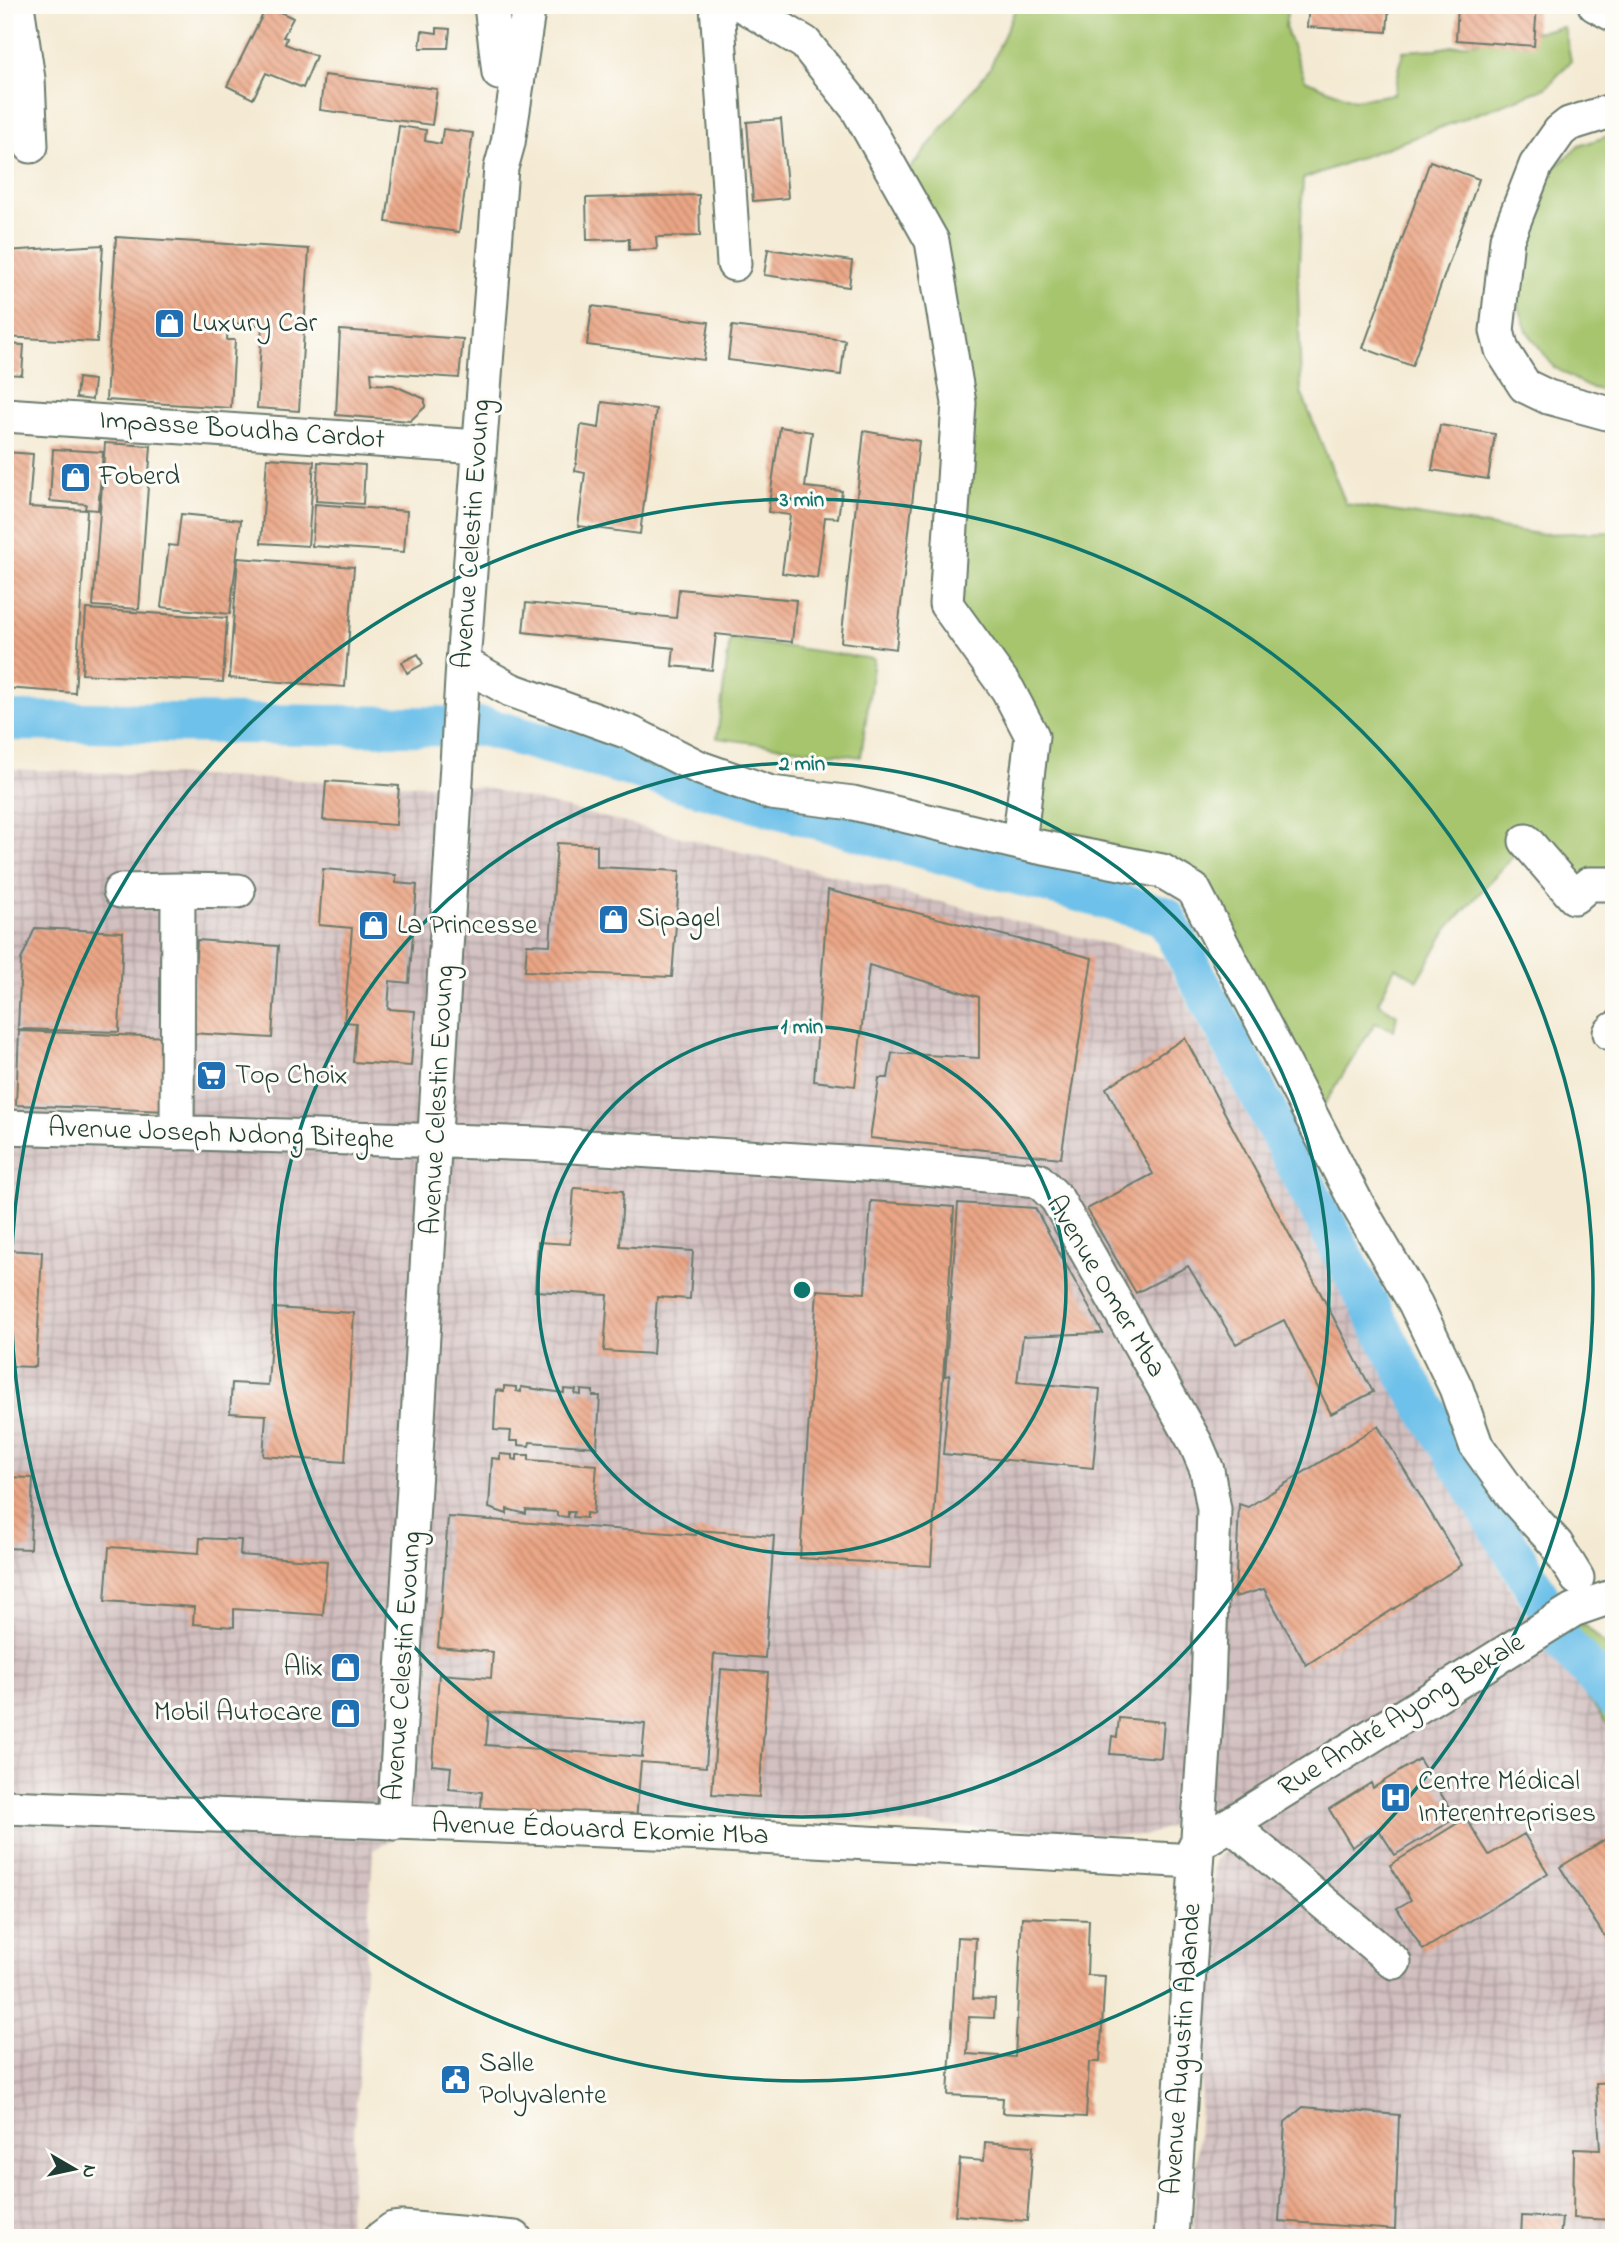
<svg xmlns="http://www.w3.org/2000/svg" width="1619" height="2243" viewBox="0 0 1619 2243" font-family="'Indie Flower',sans-serif">
	<style>
		.industrial { fill: url(#industrial-grid) }
		.grass { fill: #a6c56d; stroke: #628150; stroke-width: 2 }
		.wetland { fill: url(#wetland-marsh); stroke: #628150; stroke-width: 2 }
		.lines { fill: none; stroke-linecap: round; stroke-linejoin: round }
		.river { stroke: #6ec1ea; stroke-width: 40 }
		.building { fill: url(#building-back-hatch); fill-rule: evenodd }
		.minor-casing { stroke: #6a7a6c; stroke-width: 37 }
		.minor { stroke: #fff; stroke-width: 33 }
		.ring { fill: none; stroke: #0f766e; stroke-width: 3.5 }
		.labels { text-anchor: middle; dominant-baseline: central; stroke-width: 6; stroke-linejoin: round; paint-order: stroke }
		.poi-label { font-size: 28px; fill: #1f3d34; stroke: #fdfcf7; text-anchor: start }
		.street-label { font-size: 28px; fill: #1f3d34; stroke: #fdfcf7 }
		.centre { fill: #0f766e; stroke: #fdfcf7; stroke-width: 3.5 }
		.ring-label { font-size: 21px; text-anchor: middle; font-weight: bold; fill: #0f766e; stroke: #fdfcf7; stroke-width: 6; stroke-linejoin: round; paint-order: stroke }
	</style>
	<defs>
		<pattern id="industrial-grid" width="8" height="8" patternUnits="userSpaceOnUse" patternTransform="scale(1.75)"><rect width="8" height="8" fill="#d2bfc0"/><path d="M0 4h8M4 0v8" fill="none" stroke="#aa9c9d"/></pattern>
		<pattern id="wetland-marsh" width="20" height="14" patternUnits="userSpaceOnUse" patternTransform="scale(1.75)"><rect width="20" height="14" fill="#a6c56d"/><path d="M1 5h8M5 5V1M11 12h8M15 12V8" fill="none" stroke="#87a15a"/></pattern>
		<pattern id="building-back-hatch" width="6" height="6" patternUnits="userSpaceOnUse" patternTransform="scale(1.75)"><rect width="6" height="6" fill="#eba686"/><path d="M-1 5l2 2M0 0l6 6M5-1l2 2" fill="none" stroke="#be886e"/></pattern>
	</defs>
	<rect width="100%" height="100%" fill="#fdfcf7"/>
	<filter id="ink" filterUnits="userSpaceOnUse"><feTurbulence type="fractalNoise" baseFrequency=".0143" numOctaves="2"/><feDisplacementMap in="SourceGraphic" scale="14" xChannelSelector="R" yChannelSelector="G"/><feConvolveMatrix kernelMatrix="1 2 1 2 8 2 1 2 1" color-interpolation-filters="sRGB"/></filter>
	<filter id="wash" filterUnits="userSpaceOnUse"><feTurbulence type="fractalNoise" baseFrequency=".00686" numOctaves="4" result="noise"/><feDisplacementMap in="SourceGraphic" scale="28" xChannelSelector="R" yChannelSelector="G"/><feGaussianBlur stdDeviation="1.57" result="paint"/><feColorMatrix in="noise" values="0 0 0 0 0 0 0 0 0 0 0 0 0 0 0 0 0 1.4 0 .05"/><feComposite in="paint" operator="in"/></filter>
	<g filter="url(#wash)">
		<rect width="100%" height="100%" fill="#f4ead3"/>
		<path class="industrial" d="M5,769L482,787L1163,958L1343,1296L1529,1621L1260,1793L1144,1836L726,1815L447,1810L373,1850L347,2238H5Z
			M1546,1642L1614,1733V2238H1192L1215,1860L1253,1821Z"/>
		<path class="grass" d="M1017,5H1288L1285,27L1305,80L1354,100L1394,94L1403,51L1436,49L1564,27L1571,61L1546,88L1303,179L1298,285L1301,392L1346,504L1538,534L1614,532V884H1589L1526,842L1448,928L1418,980L1395,967L1378,1003L1397,1015L1394,1030L1375,1023L1314,1121L1194,890L1019,843L1032,736L946,604L959,403L899,183L990,68Z
			M1614,134V393L1588,387L1554,367L1527,331L1513,289L1519,238L1536,194L1554,168L1579,146Z
			M730,639L874,659L861,757L717,738Z"/>
		<path class="wetland" d="M1580,1620L1614,1654V1733L1546,1642Z"/>
		<g class="lines">
			<path class="river" d="M5,721L485,727L1165,916L1406,1375L1542,1600L1565,1644L1614,1698"/>
		</g>
		<g id="blocks">
			<path class="building" d="M1309,5H1389L1387,32L1307,27Z
				M1458,5H1537L1534,46L1456,40Z
				M267,6L293,18L283,37L287,38L285,44L316,56L303,88L266,73L253,99L227,86Z
				M437,28L450,29L448,48H420L422,31L437,33Z
				M324,75L437,89L432,125L320,110Z
				M781,119L788,198L753,201L747,122Z
				M399,126L426,130L425,141L441,144L443,129L473,133L459,232L386,222Z
				M1430,161L1479,179L1412,366L1363,348Z
				M699,195L700,236L656,237L657,249L629,250V239L587,240L586,198Z
				M116,237L309,249L299,411L257,408L262,325L228,323L227,340H235L231,408L106,400Z
				M103,245L97,342L5,337V251Z
				M768,249L852,261L849,287L764,275Z
				M592,306L709,322L704,360L587,345Z
				M732,326L845,340L841,375L728,360Z
				M340,330L463,339L459,378L371,372L372,384L393,385L425,399V407L410,421L336,415Z
				M5,344L24,345L22,375L5,374Z
				M78,378L94,380L92,400L76,398Z
				M602,402L656,409L640,534L578,526L585,473L575,471L581,425L599,428Z
				M1440,425L1495,434L1488,479L1432,470Z
				M780,427L812,432L805,487L842,491L838,518L825,517L817,578L782,573L790,515L768,512Z
				M864,431L919,441L896,649L841,642Z
				M105,443L151,446L139,609L93,606Z
				M53,449L103,452L98,510L85,509L86,504L50,501Z
				M5,452L33,454L29,507L87,510L75,693L5,688Z
				M267,458L314,461L308,546L261,543Z
				M318,462L365,465L363,504L316,501Z
				M315,504L407,511L404,552L312,546Z
				M181,514L241,520L230,614L161,607L169,545L177,546Z
				M238,558L354,567L345,687L229,678Z
				M679,589L796,600L792,642L716,634L712,670L672,666L674,648L523,632L526,603L676,618Z
				M86,609L227,618L223,682L82,674Z
				M418,654L423,664L407,673L402,662Z
				M326,781L399,786L396,825L323,820Z
				M557,843L597,845V867L680,871L672,977L525,971L527,944L550,945Z
				M323,869L396,875V883L417,885L409,983L390,981L388,1009L415,1011L411,1066L353,1062L356,1023L344,1022L352,928L319,925Z
				M828,890L1092,958L1061,1158L870,1138L879,1078H888L892,1053L979,1058V997L869,965L855,1086L814,1081Z
				M35,928L123,932L119,1032L18,1029L21,960Z
				M197,940L278,946L272,1038L191,1033Z
				M19,1031L170,1037L167,1111L16,1105Z
				M1185,1038L1373,1392L1331,1414L1284,1320L1236,1344L1188,1266L1136,1293L1087,1209L1153,1174L1106,1088Z
				M574,1188L623,1191L620,1246L693,1251L690,1299L657,1297L653,1354L604,1351L608,1295L535,1291L538,1242L570,1244Z
				M871,1201L954,1207L931,1566L800,1558L817,1290L865,1293Z
				M958,1203L1035,1208L1103,1333L1023,1336L1017,1382L1100,1389L1093,1468L943,1454L950,1375L945,1376Z
				M5,1250L42,1252L36,1367L5,1366Z
				M273,1308L354,1313L345,1462L263,1456L266,1415L230,1413L232,1383L268,1385Z
				M504,1386L516,1387V1391L521,1392V1387L564,1393V1389L576,1390L575,1394L581,1395V1390L593,1391V1396H600L597,1447L530,1442L529,1446L518,1445V1441H510L511,1431L494,1430L496,1390L504,1391Z
				M1378,1426L1462,1565L1306,1665L1264,1589L1235,1597L1239,1504L1248,1507Z
				M500,1454L512,1455V1459L517,1460V1455H529V1460L597,1465L593,1514L586,1513V1518L573,1517L574,1512H568V1517L557,1516V1512L526,1510V1514L507,1509V1514L489,1508L492,1458L500,1459Z
				M5,1477L33,1478L30,1549L5,1548Z
				M448,1517L696,1535L697,1530L774,1536L765,1658L714,1654L706,1767L641,1762L636,1821L481,1808L482,1792L449,1789L451,1767L432,1765L439,1674L491,1678L493,1652L438,1647ZM489,1712L645,1724L642,1757L486,1745Z
				M200,1538L241,1540L240,1555L327,1561L323,1615L234,1609V1627L193,1624L194,1607L105,1601L109,1547L199,1553Z
				M721,1669L768,1673L759,1797L712,1794Z
				M1119,1718L1164,1722L1161,1758L1110,1754L1112,1736L1117,1737Z
				M1419,1759L1456,1818L1395,1855L1379,1830L1352,1847L1329,1809L1371,1783L1373,1788Z
				M1466,1818L1489,1855L1524,1834L1548,1873L1423,1950L1397,1908L1411,1900L1390,1865Z
				M1614,1834V1951L1560,1867Z
				M1022,1917L1089,1920L1087,1975L1105,1976L1100,2062H1089L1086,2117L1002,2113L1003,2098L948,2095L957,1937L976,1938L973,1998L995,1999L994,2018L969,2017L967,2054L1015,2057Z
				M1614,2082V2220L1573,2218L1574,2149L1600,2150L1596,2083Z
				M1303,2107L1399,2115L1395,2230L1279,2221L1285,2122Z
				M985,2142L1033,2146L1027,2221L955,2215L960,2159L984,2161Z
				M1522,2216L1562,2218L1560,2238H1521Z"/>
		</g>
	</g>
	<g filter="url(#ink)">
		<use href="#blocks" fill-opacity="0" stroke="#6a7a6c" stroke-width="2"/>
		<g class="lines">
			<defs>
				<path id="minor" d="M17,5L28,79L31,146
					M491,5L499,73
					M717,5L734,264
					M742,5L805,43L857,108L932,241L959,403L946,604L1008,690L1032,736L1019,843
					M1595,5L1614,15
					M1614,110L1569,124L1560,131L1536,165L1507,239L1497,331L1502,350L1525,386L1548,397L1614,415
					M5,415L479,447
					M463,663L511,690L631,733L700,768L771,793L853,803L1019,843L1162,871L1194,890L1356,1202L1415,1303L1456,1388L1476,1445L1515,1499L1556,1544L1577,1578
					M1526,841L1574,897L1589,884H1614
					M120,891L178,890
					M1610,1033L1614,1029
					M5,1127L539,1144L894,1166L1038,1180L1057,1199L1196,1444L1207,1470L1214,1509L1208,1689L1171,2238
					M177,1133L178,890L238,891
					M5,1807L706,1834L1194,1861
					M394,1823L463,663L501,168L508,143L529,5
					M1230,1824L1394,1962
					M1195,1846L1573,1610L1614,1596
					M381,2238L393,2229L403,2228L515,2238"/>
			</defs>
			<use href="#minor" class="minor-casing"/>
			<use href="#minor" class="minor"/>
		</g>
	</g>
	<g class="ring">
		<circle cx="802" cy="1290" r="264"/>
		<circle cx="802" cy="1290" r="527"/>
		<circle cx="802" cy="1290" r="791"/>
	</g>
	<defs>
		<symbol id="shop-square" viewBox="-11 -11 22 22"><rect x="-9" y="-9" width="18" height="18" rx="4" fill="#1f6fb2" stroke="#fdfcf7"/><path d="M-5-2.5h2.3a2.7 3.5 0 0 1 5.4 0H5L5.5 6h-11ZM-1.5-2.5h3a1.5 2.3 0 0 0-3 0Z" fill="#fff"/></symbol>
		<symbol id="supermarket-square" viewBox="-11 -11 22 22"><rect x="-9" y="-9" width="18" height="18" rx="4" fill="#1f6fb2" stroke="#fdfcf7"/><path d="M-6-5.5h2.5l.6 2H6L4.5 2H-2.5L-4.4-4H-6ZM-1.5 3.2a1.3 1.3 0 1 0 .1 0ZM3 3.2a1.3 1.3 0 1 0 .1 0Z" fill="#fff"/></symbol>
		<symbol id="hospital-square" viewBox="-11 -11 22 22"><rect x="-9" y="-9" width="18" height="18" rx="4" fill="#1f6fb2" stroke="#fdfcf7"/><path d="M-5-5h3v3.5h4V-5h3V5h-3V1.5h-4V5h-3Z" fill="#fff"/></symbol>
		<symbol id="civic-square" viewBox="-11 -11 22 22"><rect x="-9" y="-9" width="18" height="18" rx="4" fill="#1f6fb2" stroke="#fdfcf7"/><path d="M-.6-6.5H3V-4.5H.6V-3L4-1V1h2V6H-6V1h2V-1L-.6-3ZM-1.2 2.5V6h2.4V2.5Z" fill="#fff"/></symbol>
	</defs>
	<g fill-rule="evenodd">
		<use href="#shop-square" x="152" y="306" width="35" height="35"/>
		<use href="#shop-square" x="58" y="460" width="35" height="35"/>
		<use href="#shop-square" x="596" y="902" width="35" height="35"/>
		<use href="#shop-square" x="356" y="908" width="35" height="35"/>
		<use href="#supermarket-square" x="194" y="1058" width="35" height="35"/>
		<use href="#shop-square" x="328" y="1650" width="35" height="35"/>
		<use href="#shop-square" x="328" y="1696" width="35" height="35"/>
		<use href="#hospital-square" x="1378" y="1780" width="35" height="35"/>
		<use href="#civic-square" x="438" y="2062" width="35" height="35"/>
	</g>
	<g class="labels">
		<g class="poi-label">
			<text x="192" y="324">Luxury Car</text>
			<text x="99" y="477">Foberd</text>
			<text x="637" y="919">Sipagel</text>
			<text x="397" y="926">La Princesse</text>
			<text x="235" y="1076">Top Choix</text>
			<text x="323" y="1668" text-anchor="end">Alix</text>
			<text x="322" y="1713" text-anchor="end">Mobil Autocare</text>
			<text x="1418" y="1782">Centre Médical<tspan x="1418" dy="32">Interentreprises</tspan></text>
			<text x="479" y="2064">Salle<tspan x="479" dy="32">Polyvalente</tspan></text>
		</g>
		<g class="street-label">
			<text transform="translate(242 431) rotate(4)">Impasse Boudha Cardot</text>
			<text transform="translate(473 534) rotate(-86)">Avenue Celestin Evoung</text>
			<text transform="translate(439 1100) rotate(-87)">Avenue Celestin Evoung</text>
			<text transform="translate(221 1135) rotate(2)">Avenue Joseph Ndong Biteghe</text>
			<text transform="translate(1105 1287) rotate(59)">Avenue Omer Mba</text>
			<text transform="translate(404 1666) rotate(-86)">Avenue Celestin Evoung</text>
			<text transform="translate(1402 1716) rotate(-32)">Rue André Ayong Bekale</text>
			<text transform="translate(600 1831) rotate(2)">Avenue Édouard Ekomie Mba</text>
			<text transform="translate(1183 2049) rotate(-86)">Avenue Augustin Adande</text>
		</g>
	</g>
	<circle cx="802" cy="1290" r="10" class="centre"/>
	<g class="ring-label">
		<text x="802" y="506">3 min</text>
		<text x="802" y="770">2 min</text>
		<text x="802" y="1033">1 min</text>
	</g>
	<rect width="1619" height="2243" fill="none" stroke="#fdfcf7" stroke-width="28"/>
	<g transform="translate(74 2169) rotate(99)" stroke="#fdfcf7" stroke-width="5" paint-order="stroke">
	<path d="M0-5L12 26L0 18L-12 26Z" fill="#1f3d34"/>
	<text y="-10" font-size="19" font-weight="bold" text-anchor="middle" fill="#1f3d34">N</text>
	</g>
</svg>
